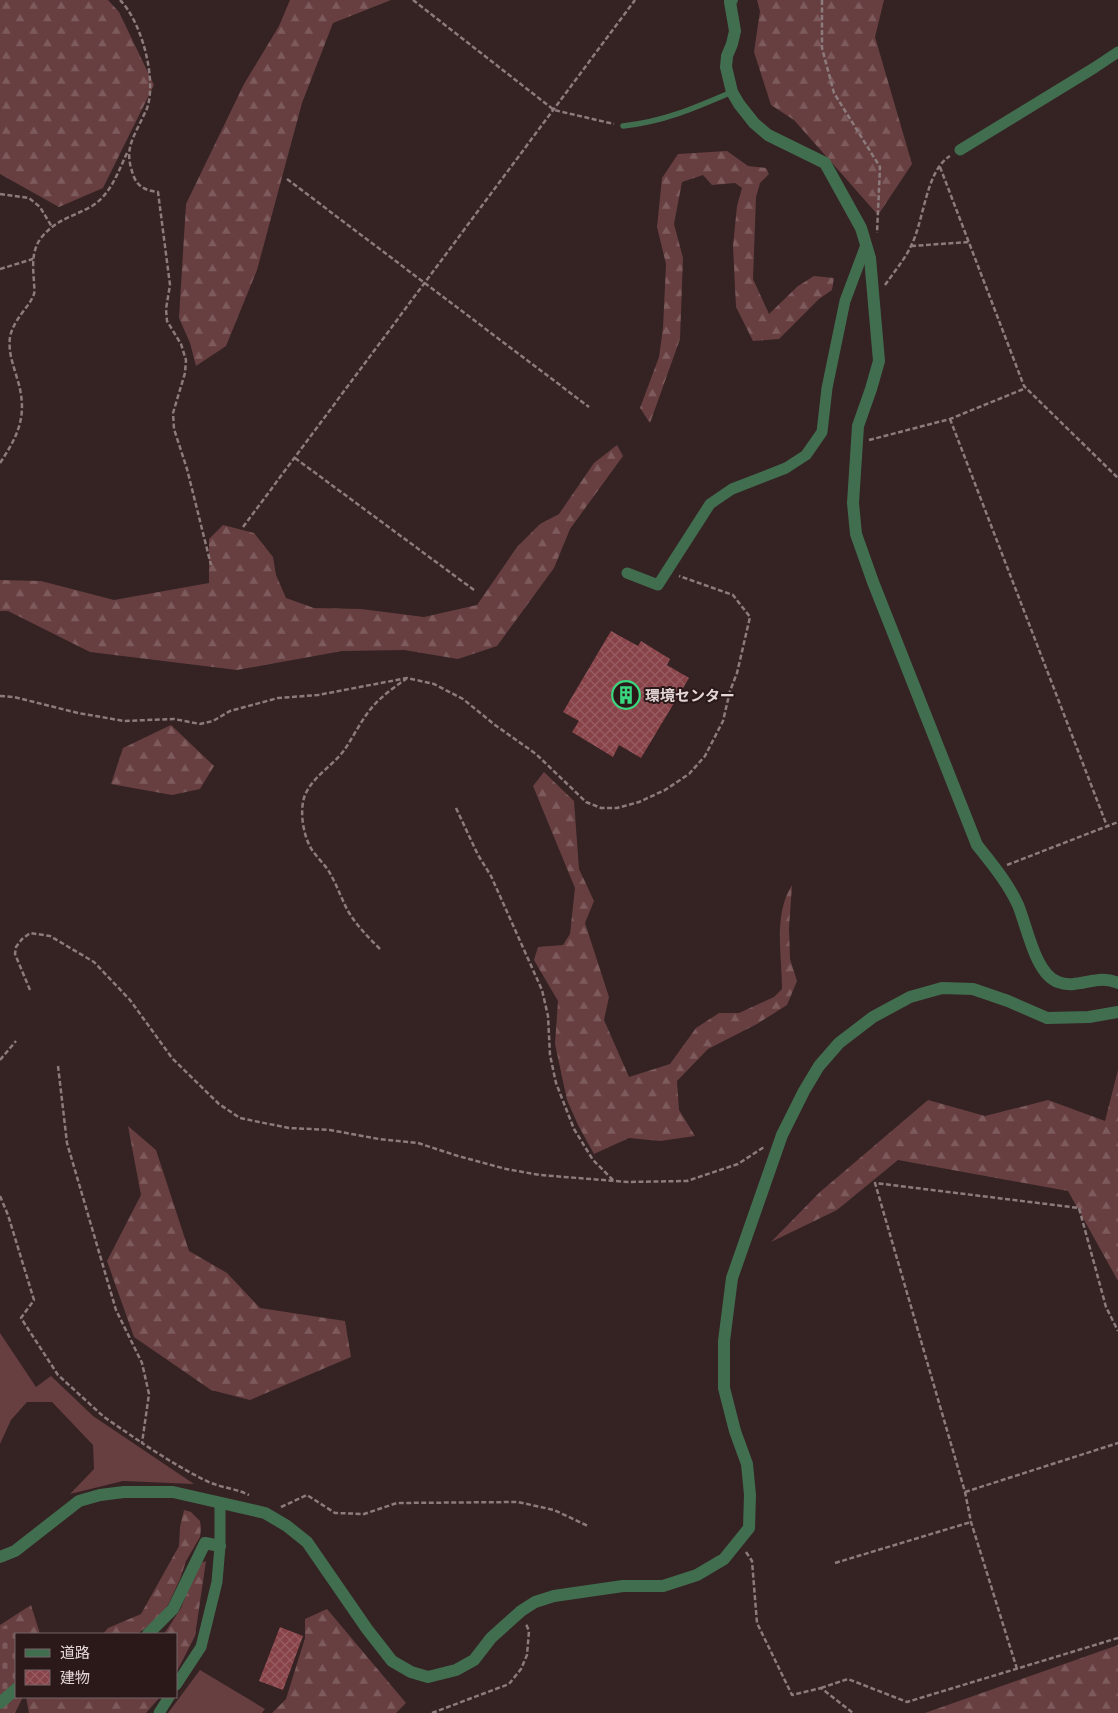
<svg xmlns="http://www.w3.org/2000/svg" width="1118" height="1713" viewBox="0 0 1118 1713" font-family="'IBM Plex Sans','Noto Sans JP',sans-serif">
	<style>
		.grass { fill: #673f41 }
		.forest { fill: url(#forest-firs) }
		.cemetery { fill: url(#cemetery-stones) }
		.building { fill: url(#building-cross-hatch) }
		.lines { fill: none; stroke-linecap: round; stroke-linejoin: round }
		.path { stroke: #8c7b7c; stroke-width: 2.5; stroke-dasharray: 5 2.5; stroke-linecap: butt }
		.service { stroke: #426e50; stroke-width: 5.5 }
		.minor { stroke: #426e50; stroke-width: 11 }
		.tertiary { stroke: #426e50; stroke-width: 12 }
		.labels { text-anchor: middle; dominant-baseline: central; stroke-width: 4; stroke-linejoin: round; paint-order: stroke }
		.poi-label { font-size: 15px; font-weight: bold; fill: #e4d6d7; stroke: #2b191a; text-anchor: start }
	</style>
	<defs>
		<pattern id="forest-firs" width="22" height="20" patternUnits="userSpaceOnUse" patternTransform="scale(1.25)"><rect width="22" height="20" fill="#673f41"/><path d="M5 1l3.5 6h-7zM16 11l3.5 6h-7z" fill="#7d5a5c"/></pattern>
		<pattern id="cemetery-stones" width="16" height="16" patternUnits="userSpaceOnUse" patternTransform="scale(1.25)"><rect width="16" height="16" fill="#673f41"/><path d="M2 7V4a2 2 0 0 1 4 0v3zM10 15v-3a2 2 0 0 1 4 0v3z" fill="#7d5a5c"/></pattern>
		<pattern id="building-cross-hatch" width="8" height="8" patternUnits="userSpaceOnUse" patternTransform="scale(1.25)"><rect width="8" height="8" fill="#874348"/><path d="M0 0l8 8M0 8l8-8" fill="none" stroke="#985d62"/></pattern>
	</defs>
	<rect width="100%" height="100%" fill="#352223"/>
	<path class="grass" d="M0,1333L36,1387L51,1376L93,1416L194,1484L123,1481L70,1494L94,1469L93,1445L52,1402H27L11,1420L0,1444Z
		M200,1670L265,1709L262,1713H168Z"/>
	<path class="forest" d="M0,0H108L119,12L154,85L103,188L59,207L0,174Z
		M290,0H391L333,23L302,103L257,270L226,346L196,366L190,343L179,318L186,204L244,84L279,26Z
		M757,0H884L875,37L912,164L878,215L794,120L771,105L754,52L760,11Z
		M727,151L748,166L766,168L769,174L760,183L756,197L753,279L769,314L798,286L814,276L834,278L832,290L819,299L779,339L753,341L736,307L733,246L737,206L742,188L735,183L712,185L703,175L682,182L674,224L683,258L680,339L650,423L640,408L659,357L663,328L666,264L657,227L662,178L678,154Z
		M617,445L623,456L570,529L554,568L497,646L458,659L404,650L342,651L237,670L90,652L8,611H0V580L41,581L114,600L209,583V539L223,525L254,533L273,557L276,575L286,598L314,608L361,609L424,617L477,605L517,547L540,524L559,514L594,463Z
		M171,725L214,766L200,789L172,795L111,784L123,748Z
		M544,772L574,801L579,869L594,901L585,923L609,997L604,1020L629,1077L670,1064L696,1028L719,1013H739L774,997L782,989C782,955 773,915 792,885L789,928L790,959L797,981L787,1005L757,1024L708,1049L677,1081L679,1110L695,1136L660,1141L629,1138L594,1154L578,1125L567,1100L555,1044L558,1001L534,960L538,947L563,945L570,934L575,888L533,786Z
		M1118,1070V1281L1068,1191L898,1160L837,1210L771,1242L820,1192L928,1100L985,1116L1048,1100L1105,1121Z
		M128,1126L156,1150L189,1251L227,1273L260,1308L345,1321L351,1357L250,1400L211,1390L134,1337L107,1261L141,1195Z
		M184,1510L191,1512L200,1521L201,1528L200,1537L186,1561L180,1579L168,1605L155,1621L137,1634H103L108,1628L141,1614L179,1546L180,1527Z
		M206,1561L195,1636L176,1673V1634H164L181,1608L198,1564Z
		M31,1605L40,1634H16L0,1638V1625Z
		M327,1609L406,1703L396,1713H272L286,1699L305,1638V1619Z
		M1118,1645V1713H925Z
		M26,1697H160L146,1713H29Z"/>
	<path class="cemetery" d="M6,1625L17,1634L16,1697H23L15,1713H0V1628Z"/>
	<path class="building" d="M611,631L638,646L641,641L670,659L667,665L689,678L641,758L619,745L613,757L572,732L579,721L563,712Z
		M280,1627L303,1636L283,1690L259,1681Z"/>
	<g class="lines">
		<path class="path" d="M120,0C141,21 156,76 148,105C147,110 144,114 142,119C131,142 124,151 134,177C138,187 147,191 158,192L170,285L166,309L167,321L181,344L186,360L185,373L173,413L174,429L187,469L211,565
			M413,0L554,110L614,124
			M822,0V48L834,93L880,167L877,233
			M940,167L1024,386L1118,478
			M287,179L589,407
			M0,194L29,198L40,207L52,227
			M911,246L969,242
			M0,269L33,259
			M885,285C894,272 905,259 911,246C924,221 926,170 950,156
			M950,419L1107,826
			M869,440L950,419L1026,388
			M295,458L474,590
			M0,463C20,433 28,413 17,378C13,364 8,352 10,337C14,318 29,308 34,294C35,291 34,286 34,282C33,268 31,251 41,238C56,219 73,217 92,206C111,194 118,172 127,153
			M243,527L635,0
			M0,696L14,697L78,713L124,721L174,719L200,724L213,721L230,711L278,698L318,695L407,678L434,684L463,699L495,725L536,754L586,802L601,808H617L639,802L665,790L689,774L705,756L723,721L730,691L737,673L750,617L733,595L679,576
			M456,808L478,855L491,876L542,990L548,1016L550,1055L556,1083L574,1129L593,1160L613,1180
			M1007,865L1118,822
			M380,949C368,937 357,926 348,911C342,900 338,888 332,877C327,866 318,859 312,850C303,836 299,810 305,795C313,776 333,766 345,749C353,737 360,723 369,711C379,698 393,688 406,679
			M30,990L15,954L16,947L22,939L30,933L50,936L94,962L130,1000L172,1058L219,1104L240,1118L259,1122L289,1128L330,1130L379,1139L418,1143L458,1156L506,1169L540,1175L628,1182L687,1181L738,1164L764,1147
			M0,1060L16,1041
			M58,1066L67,1143L116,1310L142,1363L149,1394L142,1443C165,1458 187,1472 211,1483C224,1488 237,1489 249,1495
			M0,1196L8,1215L34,1300L21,1318L58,1375L104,1417L142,1443
			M965,1492L1118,1443
			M281,1507L307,1495L335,1513L364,1514L397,1503L518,1502L554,1510L588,1526
			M746,1552L752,1561L757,1623L792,1695L821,1688L853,1713
			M835,1563L971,1522
			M1017,1669L971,1522L965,1492L875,1183L1079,1208L1106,1307L1118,1331
			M821,1688L848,1679L907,1702L1118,1638
			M432,1713L509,1684L521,1669L527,1655L529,1631L526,1624"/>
		<path class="service" d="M623,126C663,122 695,108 732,92"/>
		<path class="minor" d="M960,150L1094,68L1118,52
			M627,573L658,585L710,504L732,489L786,468L806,455L822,432L827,388L845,301L866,245
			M176,1685L201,1647L217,1582L220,1546V1503
			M159,1713L169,1697"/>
		<path class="tertiary" d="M732,0L730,2L735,31L732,44L727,56L726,67L732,92L739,104L754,123L768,135L825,163L861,228L870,258L879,361L871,389L858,426L853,503L856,534L873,582L977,845C992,864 1008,883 1018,905C1027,926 1035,974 1058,982C1078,990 1098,973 1118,983
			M0,1557L15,1551L79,1501L100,1495L124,1492H173L265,1513L287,1526L307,1542L367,1629L392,1661L411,1672L428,1677L456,1670L474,1660L491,1638L521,1611L535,1602L554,1596L623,1586H663L697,1575L724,1559L749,1528L750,1495L747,1464L735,1431L724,1388V1341L732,1278L782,1135L804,1091L819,1066L839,1043L873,1017L910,997L942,988L973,989L1008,1001L1047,1018L1089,1017L1118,1012
			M148,1634L173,1609L205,1543L220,1546
			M0,1703L16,1689"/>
	</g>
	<defs>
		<symbol id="building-ring" viewBox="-11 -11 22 22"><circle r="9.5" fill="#2b191a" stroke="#39d87f" stroke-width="1.5"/><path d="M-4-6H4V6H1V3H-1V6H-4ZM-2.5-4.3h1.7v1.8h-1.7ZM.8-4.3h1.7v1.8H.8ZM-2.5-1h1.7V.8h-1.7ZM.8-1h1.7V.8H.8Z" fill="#39d87f"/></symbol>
	</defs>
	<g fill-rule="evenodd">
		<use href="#building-ring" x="610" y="679" width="32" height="32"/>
	</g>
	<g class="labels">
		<g class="poi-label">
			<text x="645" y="695">環境センター</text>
		</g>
	</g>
	<rect x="15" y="1633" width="162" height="65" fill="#2b191a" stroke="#756566"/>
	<rect x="25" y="1649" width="25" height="8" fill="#426e50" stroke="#756566"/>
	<text x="60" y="1658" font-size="15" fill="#e4d6d7">道路</text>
	<rect x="25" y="1670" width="25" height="15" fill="url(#building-cross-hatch)" stroke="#756566"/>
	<text x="60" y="1683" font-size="15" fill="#e4d6d7">建物</text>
</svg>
